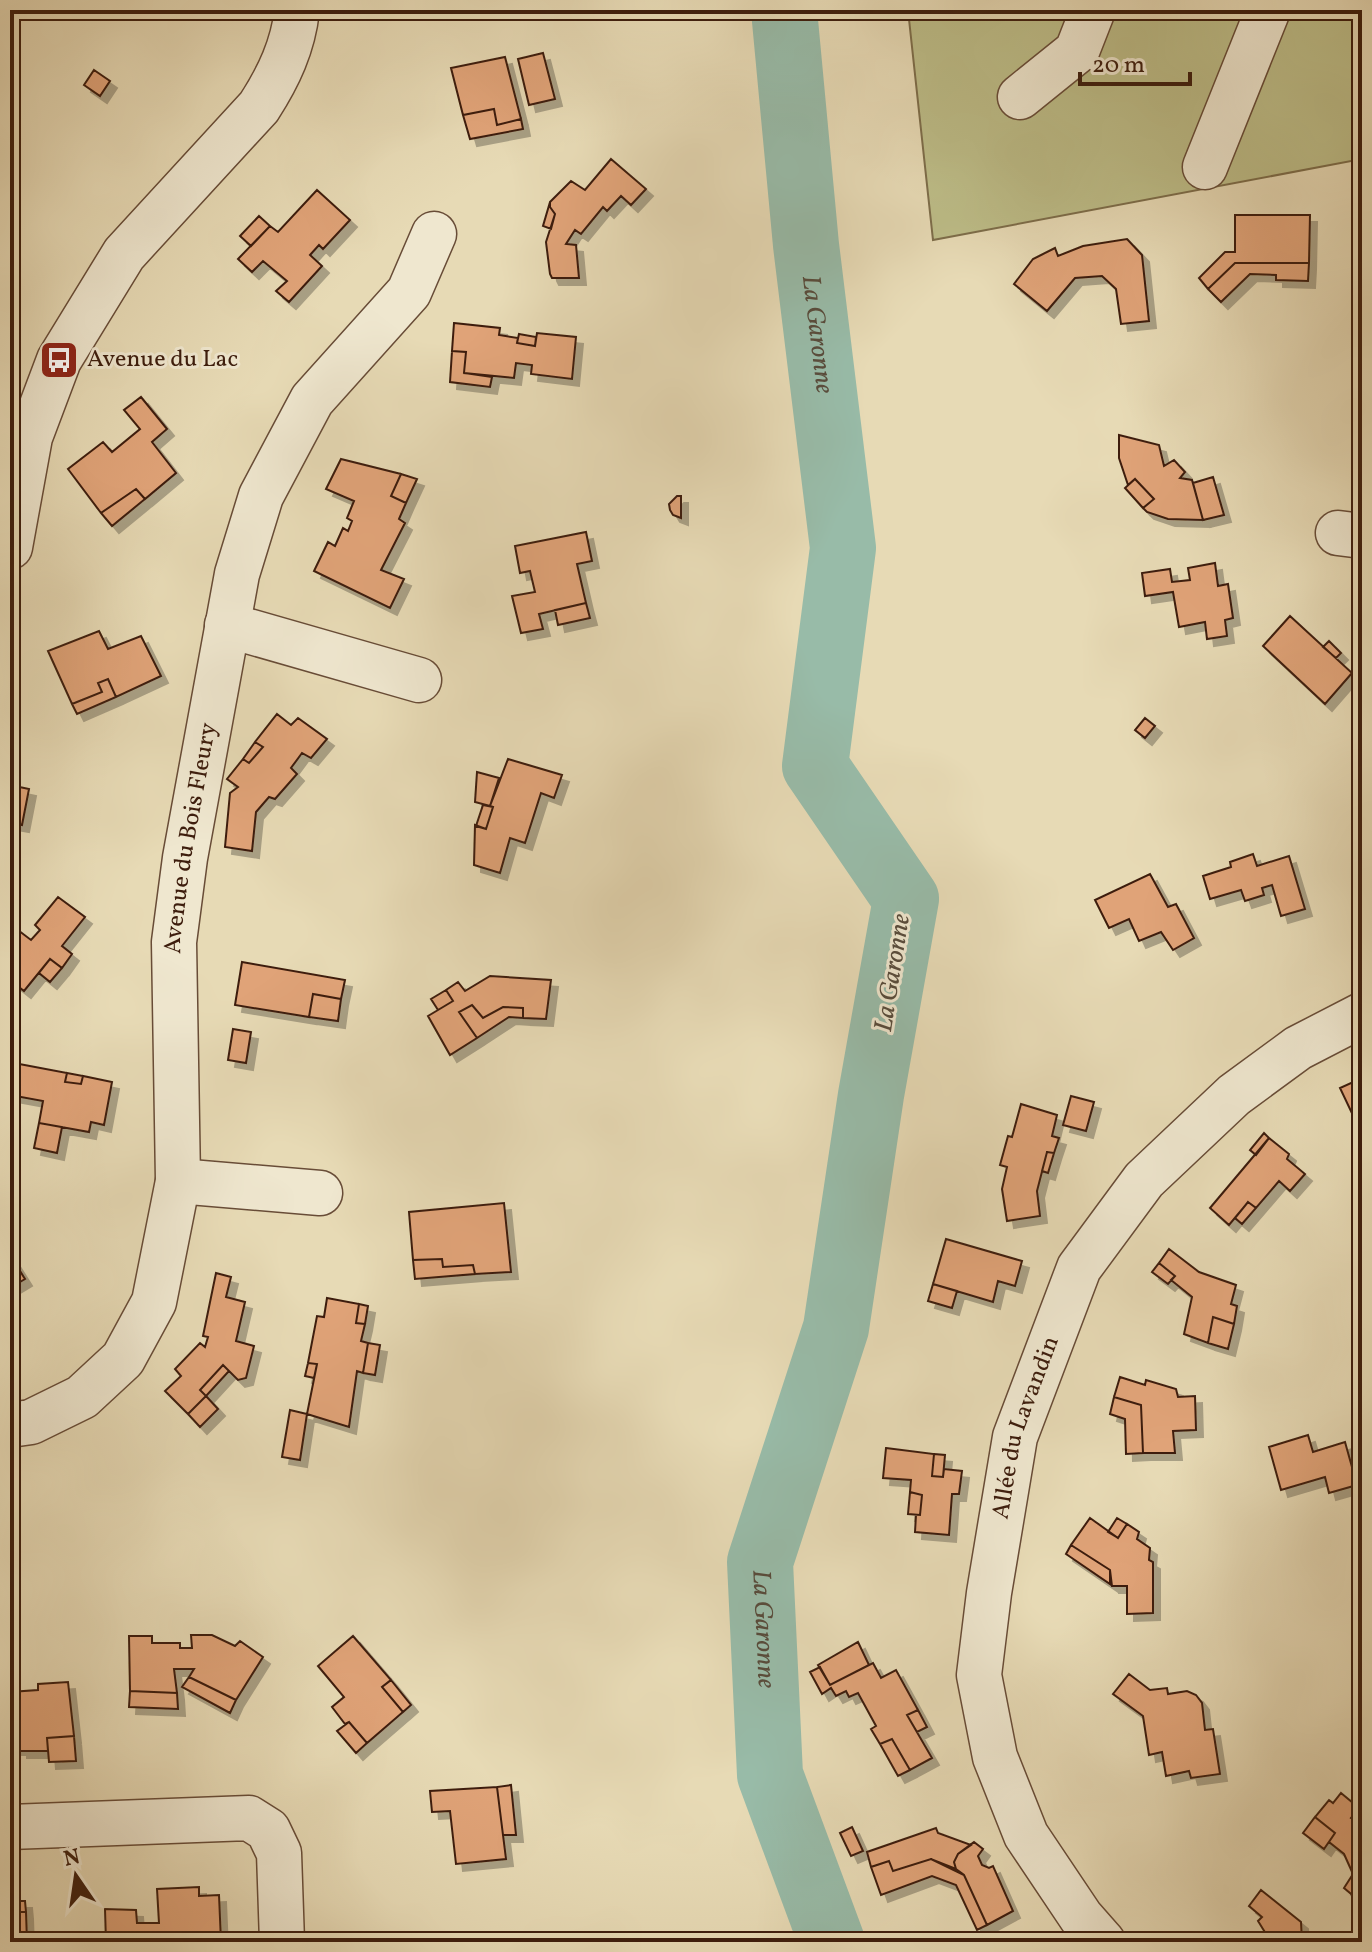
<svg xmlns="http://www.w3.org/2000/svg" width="1372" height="1952" viewBox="0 0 1372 1952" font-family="Vollkorn,serif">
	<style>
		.green { fill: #bdbd88; stroke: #7d6d4a; stroke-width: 2 }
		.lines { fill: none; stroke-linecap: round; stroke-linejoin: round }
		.river { stroke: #98bba8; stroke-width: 66 }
		.building { fill: #e0a378; stroke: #3d1d0d; stroke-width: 2; filter: url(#shadow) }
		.minor-casing { stroke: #684c37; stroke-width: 47 }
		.minor { stroke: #efe7cf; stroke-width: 44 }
		.labels { text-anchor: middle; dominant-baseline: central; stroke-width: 6; stroke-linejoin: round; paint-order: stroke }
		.poi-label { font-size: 24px; fill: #3d1d0d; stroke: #efe7cf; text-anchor: start }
		.street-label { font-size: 24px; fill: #3d1d0d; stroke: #efe7cf }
		.water-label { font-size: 26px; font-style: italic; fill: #584c3c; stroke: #efe7cf }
	</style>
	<defs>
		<filter id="shadow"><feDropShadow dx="7" dy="7" stdDeviation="0" flood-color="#0004"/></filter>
	</defs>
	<rect width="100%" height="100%" fill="#e7dab5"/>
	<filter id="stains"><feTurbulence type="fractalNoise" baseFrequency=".0025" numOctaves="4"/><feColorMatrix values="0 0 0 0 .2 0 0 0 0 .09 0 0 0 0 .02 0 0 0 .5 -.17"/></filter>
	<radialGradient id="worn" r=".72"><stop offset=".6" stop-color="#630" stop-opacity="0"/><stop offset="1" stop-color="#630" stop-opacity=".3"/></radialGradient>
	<path class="green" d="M908,10H1362V159L933,240Z"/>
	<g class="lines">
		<path class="river" id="s1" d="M784,10L806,245L843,548L815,766L906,899L871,1095L836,1328L760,1562L770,1775L832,1942"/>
	</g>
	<path class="building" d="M543,53L555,99L529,105L518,59Z
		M505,57L521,119L497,125L494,109L463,115L451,68Z
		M94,70L110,81L100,96L84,85Z
		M494,109L497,125L521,119L523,129L470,139L463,115Z
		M611,159L646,189L631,205L621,196L607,211L603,207L581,234L575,230L566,244L576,245L579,278H552L550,274L546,242L555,214L550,207V202L571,181L585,190Z
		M317,190L350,220L323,249L319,245L310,255L322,266L289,302L276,291L287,281L263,261L252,272L238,259L270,226L278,232Z
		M550,202V207L555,214L551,229L543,226Z
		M1235,215H1310L1309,263H1235L1208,289L1199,278L1225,252H1235Z
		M259,216L270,226L251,246L240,236Z
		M1127,239L1142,255L1149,321L1121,324L1116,289L1102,276L1075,278L1047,311L1014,284L1033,259L1055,248L1058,256L1083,246Z
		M1235,263H1309L1308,281L1276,280V275L1250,274L1221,302L1208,289Z
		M454,323L500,328L499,335L518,338L517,343L535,346L537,333L576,337L572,379L531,374L532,365L516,363L514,378L464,373L466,352L452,351Z
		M519,334L536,337L535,346L517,343Z
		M1358,340L1362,341V378L1354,377Z
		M452,351L466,352L464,373L492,377L490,387L450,382Z
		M141,397L167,429L152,442L176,473L145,499L136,489L101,513L68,469L103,442L112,452L140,429L124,410Z
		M1119,435L1159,445L1164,466L1174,460L1185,472L1180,478L1192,480L1203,520L1168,519L1147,512L1143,508L1154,499L1135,479L1128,485L1119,458Z
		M341,459L401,474L391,496L406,503L399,519L405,523L381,570L404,579L390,608L314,571L328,542L335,546L343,528L348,531L352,521L347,518L354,501L326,489Z
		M401,474L417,479L406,503L391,496Z
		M1213,477L1224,515L1203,520L1193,483Z
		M1135,479L1154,499L1143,508L1125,488Z
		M136,489L145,499L112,526L101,513Z
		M677,496H681V518L673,515L670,510L669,504Z
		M586,532L592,561L577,564L586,603L539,614L543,629L521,633L512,596L535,592L530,571L520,573L515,546Z
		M1215,563L1218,586L1228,584L1233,618L1225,620L1227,636L1207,639L1205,622L1179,627L1173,592L1145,596L1142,573L1170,569L1172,582L1190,580L1188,568Z
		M586,603L590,618L558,625L555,610Z
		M1290,616L1352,673L1325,704L1263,646Z
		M99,631L108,649L141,636L161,676L116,697L108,679L98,683L102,692L72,704L48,651Z
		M1329,641L1341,653L1336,658L1323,647Z
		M108,679L116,697L77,714L72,704L102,692L98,683Z
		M277,714L291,725L298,718L327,739L311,758L302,753L291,768L297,774L275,799L269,797L256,812L252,851L225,847L230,793L238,787L227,779L243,759L249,763L263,747L255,742Z
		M1145,718L1155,726L1145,738L1135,730Z
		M255,742L263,747L249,763L243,759Z
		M508,759L562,775L554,798L541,793L525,843L510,838L500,873L474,865L475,825L486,829L493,807L490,806Z
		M477,772L499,778L490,806L475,802Z
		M10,785L29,789L22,825L10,823Z
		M483,805L493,807L486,829L476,826Z
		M1253,854L1257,866L1289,856L1305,909L1281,916L1272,885L1262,888L1264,895L1245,901L1241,890L1210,899L1203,876L1231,867L1230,862Z
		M1150,874L1168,907L1176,904L1194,938L1173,950L1161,932L1139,941L1129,919L1109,928L1095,900Z
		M58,897L85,917L62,946L72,954L62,968L50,959L24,991L10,980V924L31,940L40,930L35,925Z
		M50,959L62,968L50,982L39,973Z
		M242,962L345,980L341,999L313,994L309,1017L235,1005Z
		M490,976L551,980L546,1019L523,1018V1008L503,1007L483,1018L472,1005L459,1012L477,1038L450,1055L428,1016L453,1001L446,990L458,982L465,991Z
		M446,990L453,1001L438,1010L431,999Z
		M313,994L341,999L338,1021L309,1017Z
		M472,1005L483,1018L503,1007L523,1008V1018L509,1017L477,1038L459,1012Z
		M233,1029L251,1032L246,1063L228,1060Z
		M14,1063L67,1073L65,1082L81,1084L83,1076L112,1082L104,1125L91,1122L89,1132L39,1123L43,1101L10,1095Z
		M67,1073L83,1076L81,1084L65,1082Z
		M1362,1078V1124L1358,1126L1340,1088Z
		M1071,1096L1094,1102L1086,1131L1063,1125Z
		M1021,1104L1057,1115L1052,1136L1059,1138L1054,1153L1047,1152L1037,1191L1040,1216L1007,1221L1002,1189L1007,1167L1000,1165L1008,1136L1012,1137Z
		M39,1123L62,1127L57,1153L34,1148Z
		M1264,1133L1269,1138L1256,1155L1250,1150Z
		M1269,1138L1289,1154L1287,1159L1305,1174L1290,1191L1279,1181L1256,1208L1248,1202L1229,1225L1210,1208Z
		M1047,1152L1054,1153L1048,1173L1042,1171Z
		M1248,1202L1256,1208L1242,1224L1235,1218Z
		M504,1203L511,1272L475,1274L473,1265L443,1267L442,1259L413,1260L409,1212Z
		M946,1239L1022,1261L1015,1286L998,1281L993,1302L933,1284Z
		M1169,1249L1199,1272L1236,1285L1231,1304L1237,1306L1234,1324L1213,1317L1208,1343L1184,1334L1192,1297L1171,1280L1175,1276L1159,1263Z
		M10,1255L25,1279L10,1288Z
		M442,1259L443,1267L473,1265L475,1274L415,1279L413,1260Z
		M1159,1263L1175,1276L1168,1284L1152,1272Z
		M216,1273L231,1277L226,1297L245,1302L236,1341L254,1346L246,1378L238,1380L223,1365L200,1390L206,1396L188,1414L165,1391L181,1376L175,1369L200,1343L205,1347L208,1337L203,1336Z
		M933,1284L957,1291L952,1308L928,1301Z
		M327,1298L359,1304L356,1323L365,1324L361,1341L368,1343L363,1373L357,1371L349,1427L307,1414L317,1364L308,1363L317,1316L324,1317Z
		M359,1304L368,1306L365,1324L356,1323Z
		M1213,1317L1234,1324L1228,1349L1208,1343Z
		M368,1343L380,1345L375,1375L363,1373Z
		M308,1363L317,1364L314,1378L305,1376Z
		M223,1365L229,1371L206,1396L200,1390Z
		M1120,1377L1145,1385L1146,1380L1176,1389L1178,1397L1195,1396L1196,1430L1173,1431L1175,1453H1143L1141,1405L1114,1397Z
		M206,1396L218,1409L200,1427L188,1414Z
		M1114,1397L1141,1405L1143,1453L1126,1454L1125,1419L1110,1414Z
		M290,1410L307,1414L300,1460L282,1457Z
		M1308,1435L1313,1452L1345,1442L1357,1485L1329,1493L1325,1477L1281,1490L1269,1447Z
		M886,1448L934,1454L932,1476L943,1477L944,1469L962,1471L959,1494H952L949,1535L915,1532L916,1515H920L922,1495L910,1492L911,1480L883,1478Z
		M934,1454L945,1455L943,1477L932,1476Z
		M910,1492L922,1495L920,1515L908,1514Z
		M1090,1518L1118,1538L1127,1524L1139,1532L1137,1539L1150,1548L1149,1560L1153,1562V1613L1127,1614V1586H1112L1110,1570L1071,1545Z
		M1117,1518L1127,1524L1118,1538L1108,1532Z
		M1071,1545L1110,1570V1584L1066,1554Z
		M191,1635H212L235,1646L240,1641L263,1657L236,1700L189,1677L194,1669H174L177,1693L130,1691L129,1636H152V1643H180V1648H192Z
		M353,1636L391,1680L382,1687L403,1712L367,1743L349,1722L345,1724L332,1707L344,1697L318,1666Z
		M858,1642L869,1665L830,1685L818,1665Z
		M873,1663L881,1678L896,1670L918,1710L907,1715L932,1758L910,1770L892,1739L880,1744L871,1729L876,1726L858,1693L849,1697L846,1691L836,1696L831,1688L822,1694L810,1672L820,1667L830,1685Z
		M1129,1674L1150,1690L1167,1688L1168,1694L1187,1691L1196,1695L1202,1703L1205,1730L1213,1729L1220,1774L1191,1778L1189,1771L1166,1776L1162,1752L1149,1755L1143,1716L1113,1694Z
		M189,1677L236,1700L230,1713L182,1687Z
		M391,1680L411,1705L403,1712L382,1687Z
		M68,1682L74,1736L47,1738L48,1751H20V1748H10V1692L38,1690V1684Z
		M130,1691L177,1693L178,1709L129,1707Z
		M918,1710L927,1727L917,1732L907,1715Z
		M349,1722L367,1743L356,1753L337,1731Z
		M74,1736L76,1761L49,1762L47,1738Z
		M892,1739L910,1770L898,1776L880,1744Z
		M511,1785L516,1835H503L497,1787Z
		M497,1787L506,1859L456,1864L450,1811L432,1812L430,1791Z
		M1341,1793L1359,1808L1351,1818L1362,1824V1903L1344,1888L1353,1874L1344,1854L1329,1842L1335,1833L1315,1817L1329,1800L1333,1803Z
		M1315,1817L1335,1833L1324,1849L1303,1833Z
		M852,1827L863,1851L851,1856L840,1833Z
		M936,1828L938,1833L971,1845L958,1854L954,1862L956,1869L931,1859L893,1871L889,1861L871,1867L867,1852Z
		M974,1842L983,1849L978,1856L982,1865L989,1868L993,1866L1013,1911L987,1925L964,1875L956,1869L954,1862L958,1854Z
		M931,1859L964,1875L987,1925L977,1930L956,1885L932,1876L881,1895L871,1867L889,1861L893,1871Z
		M199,1887V1896L219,1895L221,1942H106L105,1909L136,1910L137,1923H159L157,1889Z
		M1261,1890L1301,1922L1302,1942H1271L1258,1921L1262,1917L1249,1906Z
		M10,1901H25L26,1912H10Z
		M10,1912H26L27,1942H10Z"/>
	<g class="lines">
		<defs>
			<g id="minor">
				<path d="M1020,97L1077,51L1093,10"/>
				<path d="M1205,167L1268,10"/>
				<path d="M1338,533L1362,536"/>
				<path d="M10,547L30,437L59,360L124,254L259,107C279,76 293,46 297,10"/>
				<path d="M227,625L419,680"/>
				<path d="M178,1181L320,1193"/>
				<path id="s2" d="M10,1425L31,1422L82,1397L123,1359L154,1302L178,1181L174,942L185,858L237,574L261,496L312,400L409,292L434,234"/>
				<path d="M10,1827L249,1818L268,1830L279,1853L282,1942"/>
				<path id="s3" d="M1103,1942L1081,1917L1026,1835L995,1757L979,1675L989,1593L1015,1437L1079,1268L1144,1180L1234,1095L1298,1048L1362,1015"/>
			</g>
		</defs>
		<use href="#minor" class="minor-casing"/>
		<use href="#minor" class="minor"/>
	</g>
	<defs>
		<symbol id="bus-square" viewBox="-11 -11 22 22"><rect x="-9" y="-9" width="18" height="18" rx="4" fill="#8f2418" stroke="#efe7cf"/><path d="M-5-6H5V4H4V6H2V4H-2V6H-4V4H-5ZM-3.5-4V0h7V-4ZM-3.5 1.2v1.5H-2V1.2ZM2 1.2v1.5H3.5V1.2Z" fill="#fff"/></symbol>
	</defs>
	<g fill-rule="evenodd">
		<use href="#bus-square" x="37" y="338" width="44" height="44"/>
	</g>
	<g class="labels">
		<g class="poi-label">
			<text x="87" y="360">Avenue du Lac</text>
		</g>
		<g class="street-label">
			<text stroke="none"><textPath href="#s2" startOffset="666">Avenue du Bois Fleury</textPath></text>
			<text stroke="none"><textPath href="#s3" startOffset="552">Allée du Lavandin</textPath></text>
		</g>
		<g class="water-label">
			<text stroke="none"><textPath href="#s1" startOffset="326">La Garonne</textPath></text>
			<text transform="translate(893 973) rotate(-81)">La Garonne</text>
			<text stroke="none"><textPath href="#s1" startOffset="1670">La Garonne</textPath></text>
		</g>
	</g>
	<rect width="1372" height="1952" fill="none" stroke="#e7dab5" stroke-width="40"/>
	<rect x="12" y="12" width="1348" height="1928" fill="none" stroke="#3d1d0d" stroke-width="4"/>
	<rect x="20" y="20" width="1332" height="1912" fill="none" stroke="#3d1d0d" stroke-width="2"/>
	<g transform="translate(76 1876) rotate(347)" stroke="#efe7cf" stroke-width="6" paint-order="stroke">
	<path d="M0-6L14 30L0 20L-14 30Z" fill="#3d1d0d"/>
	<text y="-12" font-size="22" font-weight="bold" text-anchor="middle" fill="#3d1d0d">N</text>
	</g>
	<path d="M1080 72v12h110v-12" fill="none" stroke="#3d1d0d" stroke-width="4"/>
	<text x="1092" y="72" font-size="24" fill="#3d1d0d" stroke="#efe7cf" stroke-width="6" paint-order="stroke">20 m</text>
	<rect width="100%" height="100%" filter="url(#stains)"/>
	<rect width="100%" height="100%" fill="url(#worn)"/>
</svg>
